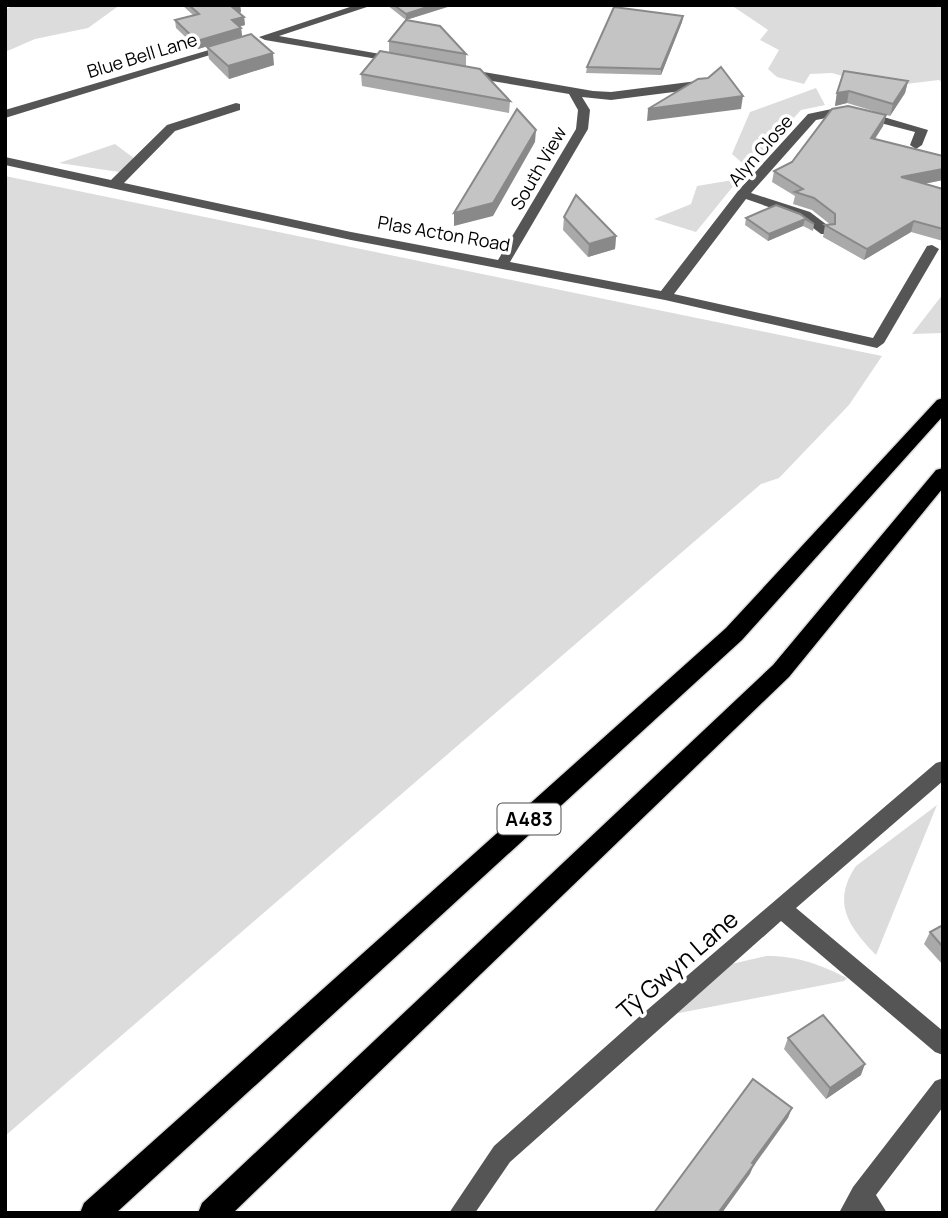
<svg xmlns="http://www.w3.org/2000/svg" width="948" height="1218" viewBox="0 0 948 1218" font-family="Manrope,sans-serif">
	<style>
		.green { fill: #dcdcdc }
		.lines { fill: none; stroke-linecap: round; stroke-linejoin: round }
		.highway-casing { stroke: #dbdbdb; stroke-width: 3 }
		.minor { fill: #555; fill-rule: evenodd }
		.highway { fill: #000; fill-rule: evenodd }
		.wall { fill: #a9a9a9 }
		.shaded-wall { fill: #898989 }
		.building { fill: #c4c4c4; stroke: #898989; stroke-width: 2 }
		.labels { text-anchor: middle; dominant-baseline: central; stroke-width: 7; stroke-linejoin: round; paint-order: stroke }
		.far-street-label { font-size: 18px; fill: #000; stroke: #fff }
		.shield { fill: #fff; stroke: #4c4c4c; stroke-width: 2 }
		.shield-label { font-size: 19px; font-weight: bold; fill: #000 }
		.near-street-label { font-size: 24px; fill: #000; stroke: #fff }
	</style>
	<rect width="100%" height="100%" fill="#fff"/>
	<path class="green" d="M14,5H120L88,28L35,39L5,52V10Z
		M731,5H943V83L939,80L881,87L832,73L810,74L804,84L777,77L768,69L779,50L760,40L768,30Z
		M816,88L825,105L801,110L748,168L732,154L750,112Z
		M115,144L135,159L119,172L59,163Z
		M5,176L882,356L849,405L779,478L761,484L5,1136Z
		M739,179L696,232L654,219L691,204L697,186Z
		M943,294V333L912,334Z
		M937,805L876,955C849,927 831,903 856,866Z
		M766,956C798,956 819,964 847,978L844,981L669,1015L727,965Z"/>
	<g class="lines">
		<defs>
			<path id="highway" d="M943,398V416L742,640L116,1213H80L84,1203L726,628L937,400Z
				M943,468V488L789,677L233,1213H198L202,1203L773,665L936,470Z"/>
		</defs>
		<use href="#highway" class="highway-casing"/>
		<path class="minor" d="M356,5H373L279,36L397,57L401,59V63L265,40L259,37Z
			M226,45L236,47L5,118V110Z
			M466,69L593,91L611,92L705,80L711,84L705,88L611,100L582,97L590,110L588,129L510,262L661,291L738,191L808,114L846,106L928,130L922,145L916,149L910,145L915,132L846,114L816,120L751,193L810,212L831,228V234H821L800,218L746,199L674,294L873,338L927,246L932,245L939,249L884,343L877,348L665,300L351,240L5,165V157L111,180L167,125L236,103L240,104V110L175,131L124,183L351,232L498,260L576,129L578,110L569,94L462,76L460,73Z
			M943,761V781L796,908L943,1031V1055L935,1052L781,921L510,1162L475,1213H449L494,1146L640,1016L936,763Z
			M943,1078V1107L876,1195L887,1213H839L853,1187L935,1081Z"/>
		<use href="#highway" class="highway"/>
	</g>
	<path class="wall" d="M182,5H240L241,12L239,13L244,17L245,25L239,27L241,28L242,36L198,49L176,28L175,20L193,15Z
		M387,5H451L406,20L466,54V66L389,53V41L406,20Z
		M683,16L682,22L661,75L586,73L587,67Z
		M207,47L274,65L229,79L209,59Z
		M361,74L510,101L509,113L362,86Z
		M908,81L905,93L890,116L847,103L835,106L837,93Z
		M886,115L883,126L875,139L943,156V180L924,184L943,189V241L911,232L864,260L823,237L825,225H831L812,210L793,204L795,196L772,182L774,171Z
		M800,214L814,224L813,231L803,226L768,241L745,225L746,218Z
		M564,217L616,236L615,249L588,257L563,230Z
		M943,925V965L924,944L930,932Z
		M788,1038L861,1075L826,1099L784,1049Z"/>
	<path class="shaded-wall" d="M238,5H240L241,12L233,15L232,7Z
		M433,5L451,6L406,20V14Z
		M683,16L682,22L661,75V69Z
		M244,17L245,25L233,28L232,20Z
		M241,28L242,36L198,49L197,41Z
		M273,53L274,65L229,79L228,66Z
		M908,81L905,93L890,116L893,104Z
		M849,91L847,103L835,106L837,93Z
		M743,96L741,109L647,121L648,109Z
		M886,115L883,126L868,149L871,138Z
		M536,130L535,142L493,216L454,226V213Z
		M943,169V180L898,189L901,177Z
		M805,219L803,226L768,241L769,234Z
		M914,221L911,232L864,260L867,249Z
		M616,236L615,249L588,257L589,244Z
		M865,1064L861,1075L826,1099L830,1088Z
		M792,1108L788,1118L753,1167L750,1174L722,1213H718L752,1163Z"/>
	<path class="building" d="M189,5H238L232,7L244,17L232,20L241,28L197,41L175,20L199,14Z
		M394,5H433L406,14Z
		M614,7L683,16L661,69L587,67Z
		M406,20L440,26L466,54L389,41Z
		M251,34L273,53L228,66L207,47Z
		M380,51L480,69L510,101L361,74Z
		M721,67L743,96L648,109L698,79L708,78Z
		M844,71L908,81L893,104L849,91L837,93Z
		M848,106L886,115L871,138L943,156V169L901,177L943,189V229L914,221L867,249L825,225L835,224V214L814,198L795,192L803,189L774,171L792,162L832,109Z
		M517,109L536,130L493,203L454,213Z
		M576,195L616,236L589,244L564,217Z
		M776,205L800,214L814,224L805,219L769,234L746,218Z
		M943,925V947L930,932Z
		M823,1015L865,1064L830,1088L788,1038Z
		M753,1079L792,1108L752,1163L754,1164L718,1213H654Z"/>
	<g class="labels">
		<g class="far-street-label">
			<text transform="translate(142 55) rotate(-17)">Blue Bell Lane</text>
			<text transform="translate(760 150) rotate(-49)">Alyn Close</text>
			<text transform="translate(538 168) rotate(-60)">South View</text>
			<text transform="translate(444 233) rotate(10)">Plas Acton Road</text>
		</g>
		<rect class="shield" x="497.5" y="803.5" width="63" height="31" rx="5"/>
		<g class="shield-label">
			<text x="529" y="819">A483</text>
		</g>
		<g class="near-street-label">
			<text transform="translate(677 964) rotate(-41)">Tŷ Gwyn Lane</text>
		</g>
	</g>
	<rect width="948" height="1218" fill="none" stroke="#000000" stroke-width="14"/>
</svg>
